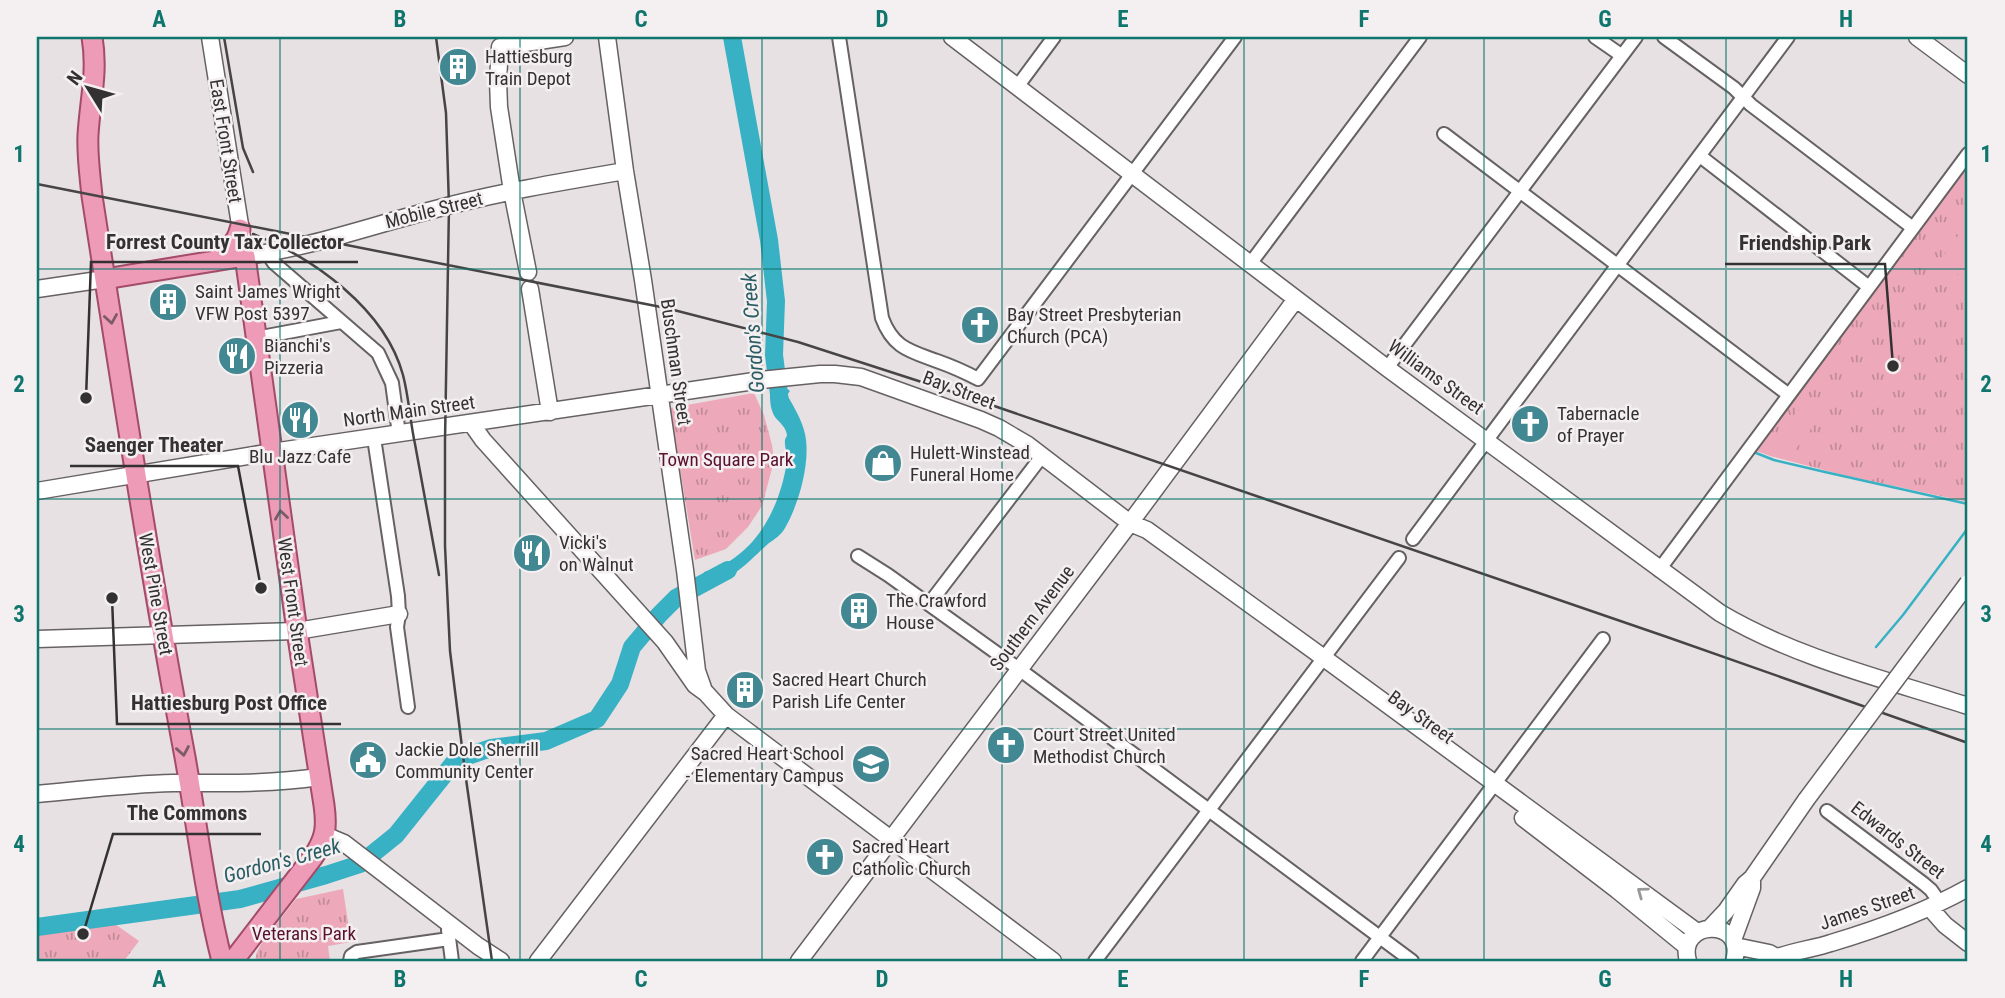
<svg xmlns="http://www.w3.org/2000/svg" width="2005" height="998" viewBox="0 0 2005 998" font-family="'Roboto Condensed',sans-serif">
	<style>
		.grass { fill: url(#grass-tufts) }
		.pitch { fill: #eda9b9 }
		.water { fill: #37b1c3 }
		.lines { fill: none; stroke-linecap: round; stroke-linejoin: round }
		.stream { stroke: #37b1c3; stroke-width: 2.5 }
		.river { stroke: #37b1c3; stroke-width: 18 }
		.street-casing { stroke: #666162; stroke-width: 16 }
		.secondary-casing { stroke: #666162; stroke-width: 19 }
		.primary-casing { stroke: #a44b68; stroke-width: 23 }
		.street { stroke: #fff; stroke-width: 12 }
		.secondary { stroke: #fff; stroke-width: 16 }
		.primary { stroke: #ed9bb6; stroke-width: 19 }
		.rail { stroke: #474445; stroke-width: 2.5 }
		.secondary-bridge-casing { stroke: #666162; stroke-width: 19; stroke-linecap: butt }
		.secondary-bridge { stroke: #fff; stroke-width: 16 }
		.oneway { stroke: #7d5b67 }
		.oneway2 { stroke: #999898 }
		.grid { fill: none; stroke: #0f766e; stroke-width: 2; stroke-opacity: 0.55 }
		.labels { text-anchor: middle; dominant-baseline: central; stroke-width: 5; stroke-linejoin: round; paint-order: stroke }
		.poi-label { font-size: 19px; fill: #333132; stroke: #f4eff0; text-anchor: start }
		.street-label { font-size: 19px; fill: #333132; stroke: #f4eff0 }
		.park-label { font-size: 19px; fill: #5b102d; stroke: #f4eff0 }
		.water-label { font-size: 21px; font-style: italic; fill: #2a5c64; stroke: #f4eff0 }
		.leader { fill: none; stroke: #333132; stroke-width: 2.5 }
		.callout-dot { fill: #333132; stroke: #f4eff0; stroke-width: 2.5 }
		.callout-label { font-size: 21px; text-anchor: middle; font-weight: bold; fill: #333132; stroke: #f4eff0; stroke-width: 5; stroke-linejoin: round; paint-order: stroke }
		.neatline { fill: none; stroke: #0f766e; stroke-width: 2.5 }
		.grid-label { font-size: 23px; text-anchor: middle; font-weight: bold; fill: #0f766e }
	</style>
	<defs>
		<pattern id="grass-tufts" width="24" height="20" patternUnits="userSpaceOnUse" patternTransform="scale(1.75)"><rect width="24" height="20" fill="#eda9b9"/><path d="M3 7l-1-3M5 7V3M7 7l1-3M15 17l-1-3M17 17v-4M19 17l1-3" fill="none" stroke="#c18a97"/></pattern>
	</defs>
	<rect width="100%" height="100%" fill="#e7e1e3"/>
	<path class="grass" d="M1968,164V502L1843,475L1770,456L1754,450Z
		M754,393L764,415L772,445L774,461L762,506L748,527L726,549L695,560L670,408Z
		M343,889L351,942L328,946L330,961H255L257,952L263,941L296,899Z
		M105,917L139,941L124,961H37V927Z"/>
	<path class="pitch" d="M1968,222V282L1945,265L1943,256Z
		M1802,405L1819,418L1793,453L1776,440Z"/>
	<path class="water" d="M786,388L790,391L787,395C794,407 802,420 805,434C811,461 799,504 785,528C781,535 775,539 769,543C748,562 736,577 708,587L704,572C754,559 780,509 787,461C788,454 784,447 785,440C785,438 787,437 787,435C786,427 779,422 775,417C770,409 770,400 770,391Z"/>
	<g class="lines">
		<path class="stream" d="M1756,453L1774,460L1825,472L1968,504
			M1876,647L1903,615L1968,528"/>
		<path class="river" d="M732,37L769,240L776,301L774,355L780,402L785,410
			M37,927L240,899L326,875L360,864L396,835L456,760L491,748L546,741L597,719L620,684L632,647L659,615L676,598L728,570"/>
		<defs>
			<path id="street" d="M839,37L882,318C893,348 910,351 937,361C951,366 965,372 978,379L1235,37
				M1595,37L1621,55
				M1664,37L1734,88L1751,105L1913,228
				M1017,87L1054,37
				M1444,134L1789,395
				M1700,156L1869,287
				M267,253L274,263L378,353L392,383L399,434
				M1250,264L1420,37
				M256,338L341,322
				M1387,368L1636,37
				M374,438L398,596L399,614L397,627L408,707
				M1413,539L1788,37
				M858,556L888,575L1019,669L1412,961
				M1659,570L1968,154
				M929,604L1042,456
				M1827,811L1924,884L1931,890L1940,903
				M448,930L452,961
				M350,961L351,956L357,952L449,939
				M1095,961L1399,558
				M1362,961L1603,639"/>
			<path id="secondary" d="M210,37L245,256C309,248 370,226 432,210C495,193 560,182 625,171
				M607,37L625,171L643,280L685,570L697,671L703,688
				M952,37L1387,368L1720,613C1796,658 1884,679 1968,706
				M1917,37L1968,75
				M528,272L512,191L499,107L498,80L500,47L565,37
				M37,289L105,279
				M530,289L550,412
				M471,423L483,440L665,642L695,685L706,693L726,715L1053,961
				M37,491L272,452L761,380L820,374H835L861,377L981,420L999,428L1028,445L1130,523L1147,530L1324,658L1697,932
				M37,639L297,631L399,614
				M37,794C82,790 127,784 173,783C222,783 271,784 319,777
				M1523,818L1617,890L1687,947
				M325,835L344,843L478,946L501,961
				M1930,908L1945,925L1968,943
				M1710,928L1726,911L1745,884L1752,878L1806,800
				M1733,940L1752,888V881
				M1735,946L1769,953L1776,957
				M538,961L726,715
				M799,961L1130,523L1296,299
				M1688,961C1676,919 1747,917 1734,961
				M1768,961C1782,953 1813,949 1831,943C1878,929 1925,912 1968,888"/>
			<path id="primary" d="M92,37C98,72 90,100 88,135C87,156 90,175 92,196C121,383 150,571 185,757C197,825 205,894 222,961
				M215,261C226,252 237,243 240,229
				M105,279L245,256L297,631L324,805C327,827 326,838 313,857L233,961"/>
		</defs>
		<use href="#street" class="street-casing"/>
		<use href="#secondary" class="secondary-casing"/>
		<use href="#primary" class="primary-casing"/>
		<use href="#street" class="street"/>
		<use href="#secondary" class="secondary"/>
		<use href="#primary" class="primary"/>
		<path class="rail" d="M224,37L243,148L253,172
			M436,37L446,113L449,206L445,441V546L450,651L466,779L492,961
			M37,184L666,308L798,342L968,397L1667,637L1968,743
			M253,234C314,258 385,309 403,375C409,398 410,421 415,444C423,488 431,531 439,575"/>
		<defs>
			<path id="secondary-bridge" d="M1806,800L1968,583"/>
		</defs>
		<use href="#secondary-bridge" class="secondary-bridge-casing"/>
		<use href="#secondary-bridge" class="secondary-bridge"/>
	</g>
	<defs><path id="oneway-chevron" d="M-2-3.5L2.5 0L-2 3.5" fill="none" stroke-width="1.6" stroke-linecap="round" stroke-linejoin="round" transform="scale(1.75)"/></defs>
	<g class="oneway">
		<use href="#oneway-chevron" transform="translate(111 319) rotate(81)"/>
		<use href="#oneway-chevron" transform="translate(281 515) rotate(-98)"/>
		<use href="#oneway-chevron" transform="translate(183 751) rotate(80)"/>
	</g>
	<use class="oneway2" href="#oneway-chevron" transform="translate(1642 892) rotate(-144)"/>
	<path class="grid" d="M280,37V961M520,37V961M762,37V961M1002,37V961M1244,37V961M1484,37V961M1726,37V961M37,269H1968M37,499H1968M37,729H1968"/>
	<defs>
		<symbol id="building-disc" viewBox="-11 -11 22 22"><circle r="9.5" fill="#428893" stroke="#f4eff0"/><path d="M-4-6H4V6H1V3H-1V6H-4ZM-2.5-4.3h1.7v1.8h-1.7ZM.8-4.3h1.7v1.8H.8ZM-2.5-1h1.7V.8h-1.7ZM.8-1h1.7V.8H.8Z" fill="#fff"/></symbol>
		<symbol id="church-disc" viewBox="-11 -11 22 22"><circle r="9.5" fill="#428893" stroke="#f4eff0"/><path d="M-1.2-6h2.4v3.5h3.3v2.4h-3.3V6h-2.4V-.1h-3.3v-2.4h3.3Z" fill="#fff"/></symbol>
		<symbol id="restaurant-disc" viewBox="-11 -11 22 22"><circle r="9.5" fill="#428893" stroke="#f4eff0"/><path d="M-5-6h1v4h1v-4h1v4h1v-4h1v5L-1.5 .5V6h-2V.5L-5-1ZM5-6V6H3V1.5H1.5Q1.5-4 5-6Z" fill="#fff"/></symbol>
		<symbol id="shop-disc" viewBox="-11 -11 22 22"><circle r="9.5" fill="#428893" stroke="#f4eff0"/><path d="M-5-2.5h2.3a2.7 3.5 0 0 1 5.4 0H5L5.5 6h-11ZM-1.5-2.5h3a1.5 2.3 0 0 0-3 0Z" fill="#fff"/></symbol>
		<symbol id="civic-disc" viewBox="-11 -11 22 22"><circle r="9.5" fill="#428893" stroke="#f4eff0"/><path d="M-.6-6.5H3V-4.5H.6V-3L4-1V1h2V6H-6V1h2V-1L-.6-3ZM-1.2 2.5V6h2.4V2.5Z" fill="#fff"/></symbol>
		<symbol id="school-disc" viewBox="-11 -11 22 22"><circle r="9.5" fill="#428893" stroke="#f4eff0"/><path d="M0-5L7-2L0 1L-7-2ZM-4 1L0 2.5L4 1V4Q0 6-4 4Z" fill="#fff"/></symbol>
	</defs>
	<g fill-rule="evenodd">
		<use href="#building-disc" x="436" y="45" width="44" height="44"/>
		<use href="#building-disc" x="146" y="280" width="44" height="44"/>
		<use href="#church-disc" x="958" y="303" width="44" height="44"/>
		<use href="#restaurant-disc" x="215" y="334" width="44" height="44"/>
		<use href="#restaurant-disc" x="278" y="398" width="44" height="44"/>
		<use href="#church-disc" x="1508" y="402" width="44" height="44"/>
		<use href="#shop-disc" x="861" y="441" width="44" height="44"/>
		<use href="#restaurant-disc" x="510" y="531" width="44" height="44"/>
		<use href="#building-disc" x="837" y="589" width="44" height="44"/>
		<use href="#building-disc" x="723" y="668" width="44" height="44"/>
		<use href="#church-disc" x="984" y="723" width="44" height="44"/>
		<use href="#civic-disc" x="346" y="738" width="44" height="44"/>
		<use href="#school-disc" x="849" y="742" width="44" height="44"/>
		<use href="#church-disc" x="803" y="835" width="44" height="44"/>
	</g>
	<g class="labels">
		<g class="poi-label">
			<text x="485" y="56">Hattiesburg<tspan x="485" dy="22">Train Depot</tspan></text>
			<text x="195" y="291">Saint James Wright<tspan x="195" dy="22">VFW Post 5397</tspan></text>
			<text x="1007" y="314">Bay Street Presbyterian<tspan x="1007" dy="22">Church (PCA)</tspan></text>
			<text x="264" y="345">Bianchi's<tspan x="264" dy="22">Pizzeria</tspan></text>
			<text x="1557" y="413">Tabernacle<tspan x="1557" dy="22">of Prayer</tspan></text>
			<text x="910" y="452">Hulett-Winstead<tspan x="910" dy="22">Funeral Home</tspan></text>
			<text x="300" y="456" text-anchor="middle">Blu Jazz Cafe</text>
			<text x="559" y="542">Vicki's<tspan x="559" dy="22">on Walnut</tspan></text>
			<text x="886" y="600">The Crawford<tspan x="886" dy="22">House</tspan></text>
			<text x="772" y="679">Sacred Heart Church<tspan x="772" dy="22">Parish Life Center</tspan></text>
			<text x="1033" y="734">Court Street United<tspan x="1033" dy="22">Methodist Church</tspan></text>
			<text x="395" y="749">Jackie Dole Sherrill<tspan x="395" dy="22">Community Center</tspan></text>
			<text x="844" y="753" text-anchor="end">Sacred Heart School<tspan x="844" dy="22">- Elementary Campus</tspan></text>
			<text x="852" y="846">Sacred Heart<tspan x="852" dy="22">Catholic Church</tspan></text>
		</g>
		<g class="street-label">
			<text transform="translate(226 141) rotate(81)">East Front Street</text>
			<text transform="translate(434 210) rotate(-14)">Mobile Street</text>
			<text transform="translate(676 362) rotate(82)">Buschman Street</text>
			<text transform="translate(1436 377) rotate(36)">Williams Street</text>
			<text transform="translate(959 390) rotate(21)">Bay Street</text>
			<text transform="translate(409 411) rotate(-8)">North Main Street</text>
			<text transform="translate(156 594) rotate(80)">West Pine Street</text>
			<text transform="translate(293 602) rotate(82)">West Front Street</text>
			<text transform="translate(1032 618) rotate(-53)">Southern Avenue</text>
			<text transform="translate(1421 717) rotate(36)">Bay Street</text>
			<text transform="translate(1898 840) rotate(38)">Edwards Street</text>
			<text transform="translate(1867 908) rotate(-19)">James Street</text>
		</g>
		<g class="park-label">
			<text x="726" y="459">Town Square Park</text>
			<text x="304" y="933">Veterans Park</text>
		</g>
		<g class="water-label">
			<text transform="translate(753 333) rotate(-94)">Gordon's Creek</text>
			<text transform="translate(282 861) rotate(-15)">Gordon's Creek</text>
		</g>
	</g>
	<path class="leader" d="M86 398L91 262H358M1893 366L1885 264H1725M261 588L238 466H70M112 598L117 724H341M83 934L113 834H261"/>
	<g class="callout-dot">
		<circle cx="86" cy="398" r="7"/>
		<circle cx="1893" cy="366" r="7"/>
		<circle cx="261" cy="588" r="7"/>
		<circle cx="112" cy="598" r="7"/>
		<circle cx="83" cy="934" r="7"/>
	</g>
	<g class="callout-label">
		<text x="225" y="249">Forrest County Tax Collector</text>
		<text x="1805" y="250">Friendship Park</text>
		<text x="154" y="452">Saenger Theater</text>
		<text x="229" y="710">Hattiesburg Post Office</text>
		<text x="187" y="820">The Commons</text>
	</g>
	<rect width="2005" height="998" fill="none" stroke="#f4eff0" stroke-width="77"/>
	<g transform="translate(88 88) rotate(307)" stroke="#f4eff0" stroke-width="5" paint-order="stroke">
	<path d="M0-5L12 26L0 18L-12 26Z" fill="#333132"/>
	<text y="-10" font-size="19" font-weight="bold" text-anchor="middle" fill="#333132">N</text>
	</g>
	<rect x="38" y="38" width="1928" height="922" class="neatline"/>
	<g class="grid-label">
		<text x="159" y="27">A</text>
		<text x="400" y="27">B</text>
		<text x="641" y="27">C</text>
		<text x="882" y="27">D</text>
		<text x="1123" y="27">E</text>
		<text x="1364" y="27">F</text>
		<text x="1605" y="27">G</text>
		<text x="1846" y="27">H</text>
		<text x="19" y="162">1</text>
		<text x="1986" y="162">1</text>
		<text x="19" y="392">2</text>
		<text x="1986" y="392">2</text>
		<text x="19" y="622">3</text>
		<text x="1986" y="622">3</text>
		<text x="19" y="852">4</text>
		<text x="1986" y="852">4</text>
		<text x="159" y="987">A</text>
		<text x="400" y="987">B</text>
		<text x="641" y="987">C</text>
		<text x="882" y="987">D</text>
		<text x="1123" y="987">E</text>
		<text x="1364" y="987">F</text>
		<text x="1605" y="987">G</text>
		<text x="1846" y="987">H</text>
	</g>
</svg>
